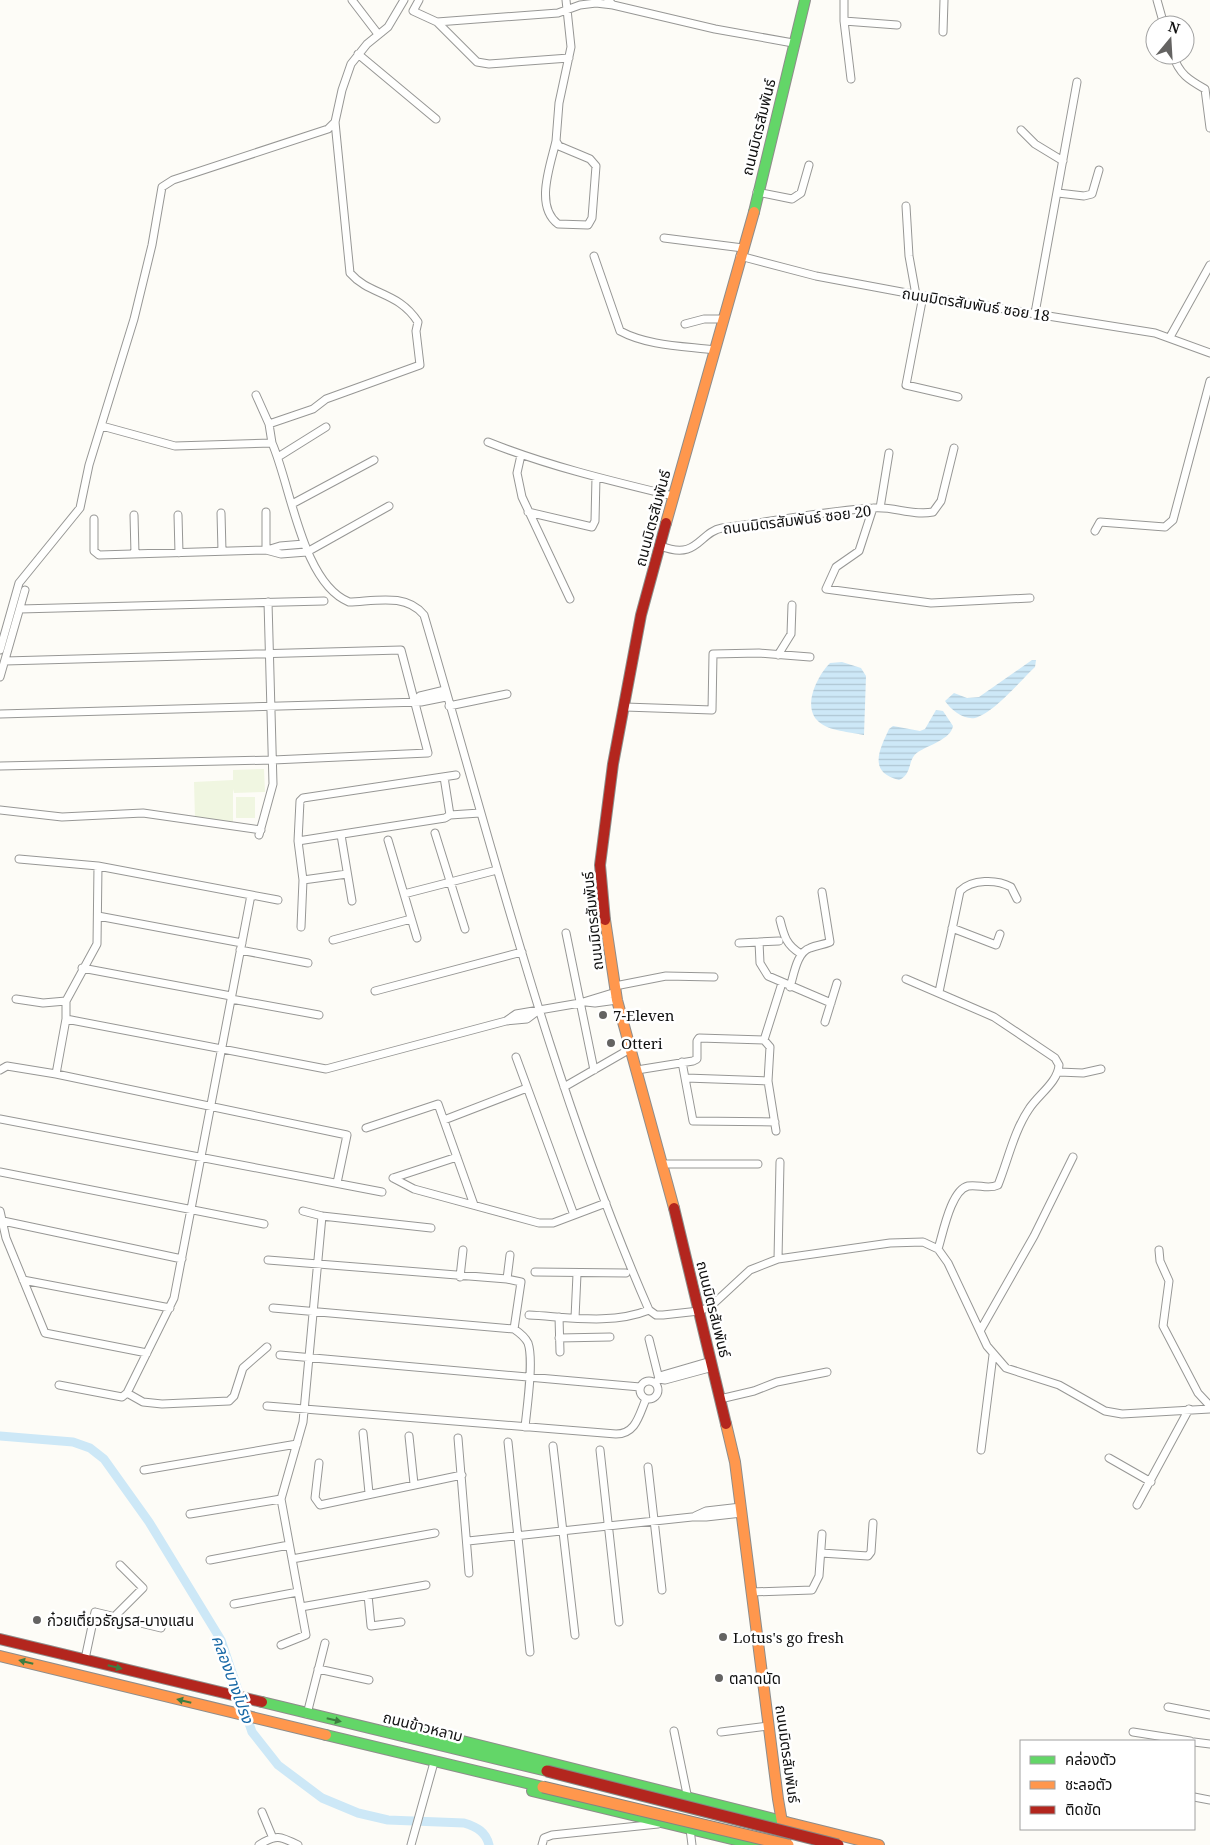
<svg xmlns="http://www.w3.org/2000/svg" width="1210" height="1845" viewBox="0 0 1210 1845" font-family="'Noto Serif','Noto Sans Thai',serif">
	<style>
		.pitch { fill: #f0f6e1 }
		.water { fill: url(#water-rules) }
		.lines { fill: none; stroke-linecap: round; stroke-linejoin: round }
		.canal { stroke: #cde8f7; stroke-width: 9 }
		.street-casing { stroke: #979795; stroke-width: 9 }
		.fast-casing { stroke: #8e8d8b; stroke-width: 12 }
		.slow-casing { stroke: #8e8d8b; stroke-width: 12 }
		.jam-casing { stroke: #8e8d8b; stroke-width: 12 }
		.street { stroke: #fffffe; stroke-width: 7 }
		.fast { stroke: #63d668; stroke-width: 10 }
		.slow { stroke: #ff974d; stroke-width: 10 }
		.jam { stroke: #b3261e; stroke-width: 10 }
		.slow-bridge-casing { stroke: #858482; stroke-width: 13; stroke-linecap: butt }
		.jam-bridge-casing { stroke: #858482; stroke-width: 13; stroke-linecap: butt }
		.slow-bridge { stroke: #ff974d; stroke-width: 11 }
		.jam-bridge { stroke: #b3261e; stroke-width: 11 }
		.oneway { fill: #3e7d41 }
		.poi-dot { fill: #646362; stroke: #fff; stroke-width: 2 }
		.labels { text-anchor: middle; dominant-baseline: central; stroke-width: 5; stroke-linejoin: round; paint-order: stroke }
		.street-label { font-size: 15px; fill: #111; stroke: #fff }
		.poi-label { font-size: 15px; fill: #111; stroke: #fff; text-anchor: start }
		.water-label { font-size: 16px; font-style: italic; fill: #1768a6; stroke: #fff }
	</style>
	<defs>
		<pattern id="water-rules" width="6" height="5" patternUnits="userSpaceOnUse" patternTransform="scale(1.25)"><rect width="6" height="5" fill="#cde8f7"/><path d="M0 2.5h6" fill="none" stroke="#afc6d3"/></pattern>
	</defs>
	<rect width="100%" height="100%" fill="#fdfcf7"/>
	<path class="pitch" d="M264,769L265,792L234,793L233,789V823L195,819L194,782L233,780V770Z
		M236,797H255V818H236Z"/>
	<path class="water" d="M1032,660H1036L1035,667C1020,681 994,713 975,718C964,720 951,710 945,701L954,693L967,698L979,697Z
		M842,662L861,668L866,676L864,735C850,732 829,731 819,722C801,707 818,675 830,663Z
		M936,710L943,711L953,726C951,739 929,745 918,752C907,759 913,774 899,780C867,772 880,749 889,729L893,726L920,731L925,729Z"/>
	<g class="lines">
		<path class="canal" d="M0,1436L73,1442L90,1448L104,1459L149,1522L221,1640L252,1732L278,1765L322,1798L358,1813L388,1820L464,1823C477,1827 486,1832 489,1845"/>
		<defs>
			<path id="street" d="M352,0L378,34
				M419,0L413,11L437,22L477,62L489,64L569,58
				M608,0L613,5L715,29L793,43
				M844,0V21L851,79
				M1157,0L1164,25
				M844,21L897,25
				M437,22L558,13L580,5L596,3L613,5
				M943,32L944,0
				M358,54L436,119
				M1173,55C1179,74 1189,80 1205,89L1210,128
				M1021,130L1035,144L1063,161
				M556,141C551,164 534,206 558,224L588,225L592,218L596,166L590,159L559,146L556,141L559,103L571,47L566,0
				M757,192L792,199L801,193L809,165
				M1058,193L1084,196L1092,194L1099,170
				M906,206L909,256L916,295
				M664,238L743,248
				M594,256L620,331C648,346 683,346 715,350
				M740,256L816,276L923,296L1155,333L1210,353
				M923,296L906,385L958,397
				M1035,313L1077,82
				M685,324L704,319H723
				M1170,337L1210,265
				M256,395L269,424L272,443C291,486 302,583 349,602C376,601 406,593 424,615C493,848 551,1086 649,1310
				M269,424L313,409L326,399L420,365L416,331L418,322C398,291 370,296 350,273L335,122L342,90L351,64L367,44L388,27L404,0
				M102,426L175,446L272,443
				M488,442C548,466 611,481 673,496
				M521,455L517,473L522,497L570,599
				M278,457L326,427
				M292,504L374,460
				M873,508L859,551L836,567L826,589L931,603L1030,598
				M880,508L889,453
				M266,512V550
				M528,512L592,527L595,521L596,477
				M221,513L222,551
				M134,515L135,554
				M178,515L179,553
				M94,519V551L99,555L266,550L281,554L307,552L389,506
				M1095,531L1100,522L1165,527L1173,520L1210,381
				M661,546C698,561 699,532 722,528C772,522 822,511 873,508C894,506 911,516 933,512L941,501L954,448
				M267,550L280,546L304,544
				M20,609L324,601
				M0,650L19,583L80,508L89,465L134,319L152,245L162,187L173,180L328,129L335,122
				M778,655L791,634L792,605
				M0,677L25,590
				M414,701L420,696L445,690
				M449,706L507,694
				M625,707L712,710L713,654L759,653L810,657
				M0,714L421,702L446,697
				M0,766L273,760L428,753L401,650L5,661
				M0,810L62,817L143,813L261,830
				M450,815L480,813
				M435,833L465,929
				M259,835L273,784L268,602
				M341,835L352,901
				M388,840L417,938
				M298,841L445,818L450,815L444,777
				M19,859L98,866L278,900
				M303,880L347,874
				M404,894L497,870
				M98,916L242,943
				M780,920C784,936 786,945 801,954
				M301,927L303,880L298,841L300,801L303,798L456,775
				M952,928L996,945L1000,934
				M566,933L594,1070
				M333,940L411,919
				M759,942L760,963L768,976L831,1003
				M739,943L779,941
				M240,950L308,963
				M82,968L231,996
				M906,979L994,1017L1055,1058L1059,1065C1058,1082 1038,1095 1029,1109C1014,1131 1008,1160 998,1185C988,1190 979,1184 968,1186C951,1190 943,1233 938,1249
				M615,986L666,976L714,977
				M790,987C794,974 797,952 810,948C817,945 823,945 830,942L822,892
				M375,991L522,952
				M939,992L960,891C972,879 997,879 1011,887L1017,899
				M16,999L43,1003L66,1001
				M231,999L319,1015
				M586,1002L595,1003L617,1000
				M66,1019L326,1069L506,1021L527,1019L535,1013
				M506,1021L516,1014L580,1003L616,992
				M825,1022L837,983
				M764,1040L782,983
				M516,1057L574,1215
				M682,1062L693,1121L775,1122
				M0,1070L7,1066L56,1074L347,1135L337,1183
				M637,1070L693,1061L697,1059V1041L699,1038L764,1040L770,1047L768,1081L776,1131
				M1059,1072L1083,1073L1101,1069
				M56,1074L66,1019V1001L97,944L98,866
				M686,1078L768,1081
				M564,1087L630,1049
				M0,1119L382,1192
				M444,1120L527,1088
				M366,1128L438,1104L474,1205
				M663,1164H758
				M0,1172L264,1224
				M393,1178L414,1189L539,1223H553L606,1203
				M393,1178L457,1157
				M0,1211L6,1238L45,1333L147,1353
				M303,1211L322,1216L431,1228
				M3,1221L182,1259
				M1159,1250L1160,1261L1169,1281L1163,1326L1198,1393L1210,1406
				M778,1259L780,1162
				M268,1260L507,1279L521,1282L514,1329
				M535,1272L626,1273
				M460,1277L463,1250
				M507,1279L510,1255
				M23,1280L170,1308
				M273,1308L514,1329C520,1333 525,1337 528,1343C534,1360 527,1407 525,1427
				M529,1315C568,1317 612,1325 649,1310L656,1315H663L699,1311L710,1307L750,1270L778,1259L890,1243L923,1242L938,1249L948,1263L987,1346L1006,1368L1059,1385L1105,1411L1122,1414L1210,1409
				M559,1317L560,1352
				M575,1318L577,1274
				M980,1331L1034,1236L1073,1157
				M559,1338L610,1337
				M649,1339L659,1379
				M280,1355L640,1387
				M659,1379L665,1380L713,1367
				M640 1390a9 9 0 1 1 18 0a9 9 0 1 1-18 0Z
				M655,1383L663,1375L711,1361
				M59,1385L122,1397L127,1393L174,1298L251,895
				M127,1393L143,1402L162,1404L229,1401L234,1396L243,1368L267,1347
				M720,1399L754,1391L777,1382L827,1372
				M267,1406L616,1434C636,1434 639,1415 646,1399
				M363,1433L369,1493
				M409,1436L414,1484
				M458,1438L469,1573
				M508,1442L530,1652
				M553,1446L575,1635
				M600,1450L619,1622
				M981,1450L993,1355
				M1109,1458L1151,1482
				M319,1463L315,1498L320,1505L462,1475
				M648,1467L662,1590
				M144,1470L297,1444
				M1137,1505L1189,1409
				M190,1514L281,1499
				M695,1516L706,1511L741,1507
				M468,1541L692,1517H706L742,1513
				M821,1553L868,1556L871,1552L873,1523
				M292,1559L435,1533
				M210,1560L289,1545
				M751,1592L812,1590L819,1576L822,1534
				M368,1595L371,1626L401,1622
				M234,1604L298,1592
				M301,1607L426,1585
				M114,1617L143,1588L120,1565
				M281,1645L306,1635L281,1499L303,1422L322,1216
				M85,1659L95,1612L161,1628
				M318,1669L369,1680
				M1168,1707L1210,1715
				M307,1714L325,1643
				M674,1731L688,1799
				M721,1732L768,1726
				M1133,1732L1190,1741
				M1194,1742L1210,1744
				M1194,1797L1210,1800
				M262,1812L272,1836
				M690,1829L692,1845
				M259,1845C276,1834 280,1836 298,1845
				M411,1845L433,1766
				M542,1845L544,1838L552,1835L658,1824"/>
			<path id="fast" d="M754,212L805,0
				M262,1702L547,1771
				M395,1730H418L786,1822
				M326,1735L543,1787
				M532,1791L757,1845"/>
			<path id="slow" d="M666,523L754,212
				M605,920L617,1000L674,1208
				M726,1424L735,1462L778,1799L786,1845
				M0,1656L326,1735
				M786,1822L879,1845"/>
			<path id="jam" d="M605,920L600,865L613,764L641,615L666,523
				M674,1208L726,1424
				M0,1639L262,1702"/>
		</defs>
		<use href="#street" class="street-casing"/>
		<use href="#fast" class="fast-casing"/>
		<use href="#slow" class="slow-casing"/>
		<use href="#jam" class="jam-casing"/>
		<use href="#street" class="street"/>
		<use href="#fast" class="fast"/>
		<use href="#slow" class="slow"/>
		<use href="#jam" class="jam"/>
		<defs>
			<path id="slow-bridge" d="M543,1787L788,1845"/>
			<path id="jam-bridge" d="M547,1771L838,1845"/>
		</defs>
		<use href="#slow-bridge" class="slow-bridge-casing"/>
		<use href="#jam-bridge" class="jam-bridge-casing"/>
		<use href="#slow-bridge" class="slow-bridge"/>
		<use href="#jam-bridge" class="jam-bridge"/>
	</g>
	<defs><path id="oneway-solid" d="M-6-.8H1V-3.2L6.5 0L1 3.2V.8H-6Z" transform="scale(1.25)"/></defs>
	<g class="oneway">
		<use href="#oneway-solid" transform="translate(26 1662) rotate(-166)"/>
		<use href="#oneway-solid" transform="translate(115 1667) rotate(14)"/>
		<use href="#oneway-solid" transform="translate(184 1701) rotate(-166)"/>
		<use href="#oneway-solid" transform="translate(334 1720) rotate(13)"/>
	</g>
	<g class="poi-dot">
		<circle cx="603" cy="1015" r="5"/>
		<circle cx="611" cy="1043" r="5"/>
		<circle cx="37" cy="1620" r="5"/>
		<circle cx="723" cy="1637" r="5"/>
		<circle cx="719" cy="1678" r="5"/>
	</g>
	<g class="labels">
		<g class="street-label">
			<text transform="translate(758 127) rotate(-76)">ถนนมิตรสัมพันธ์</text>
			<text transform="translate(976 304) rotate(9)">ถนนมิตรสัมพันธ์ ซอย 18</text>
			<text transform="translate(652 518) rotate(-75)">ถนนมิตรสัมพันธ์</text>
			<text transform="translate(797 519) rotate(-7)">ถนนมิตรสัมพันธ์ ซอย 20</text>
			<text transform="translate(592 921) rotate(-96)">ถนนมิตรสัมพันธ์</text>
			<text transform="translate(714 1309) rotate(76)">ถนนมิตรสัมพันธ์</text>
			<text transform="translate(423 1726) rotate(14)">ถนนข้าวหลาม</text>
			<text transform="translate(788 1754) rotate(82)">ถนนมิตรสัมพันธ์</text>
		</g>
		<g class="poi-label">
			<text x="613" y="1015">7-Eleven</text>
			<text x="621" y="1043">Otteri</text>
			<text x="47" y="1620">ก๋วยเตี๋ยวธัญรส-บางแสน</text>
			<text x="733" y="1637">Lotus's go fresh</text>
			<text x="729" y="1678">ตลาดนัด</text>
		</g>
		<g class="water-label">
			<text transform="translate(233 1679) rotate(70)">คลองบางโปรง</text>
		</g>
	</g>
	<rect x="1020" y="1740" width="175" height="90" fill="#ffffff" stroke="#a0a0a0"/>
	<rect x="1030" y="1756" width="25" height="8" fill="#63d668" stroke="#a0a0a0"/>
	<text x="1065" y="1765" font-size="15" fill="#111111">คล่องตัว</text>
	<rect x="1030" y="1781" width="25" height="8" fill="#ff974d" stroke="#a0a0a0"/>
	<text x="1065" y="1790" font-size="15" fill="#111111">ชะลอตัว</text>
	<rect x="1030" y="1806" width="25" height="8" fill="#b3261e" stroke="#a0a0a0"/>
	<text x="1065" y="1815" font-size="15" fill="#111111">ติดขัด</text>
	<g transform="translate(1170 40) rotate(18)"><circle r="24" fill="#ffffff" stroke="#a0a0a0"/>
	<path d="M0-4L9 19L0 12L-9 19Z" fill="#646362"/>
	<text y="-8" font-size="14" font-weight="bold" text-anchor="middle" fill="#111111">N</text>
	</g>
</svg>
